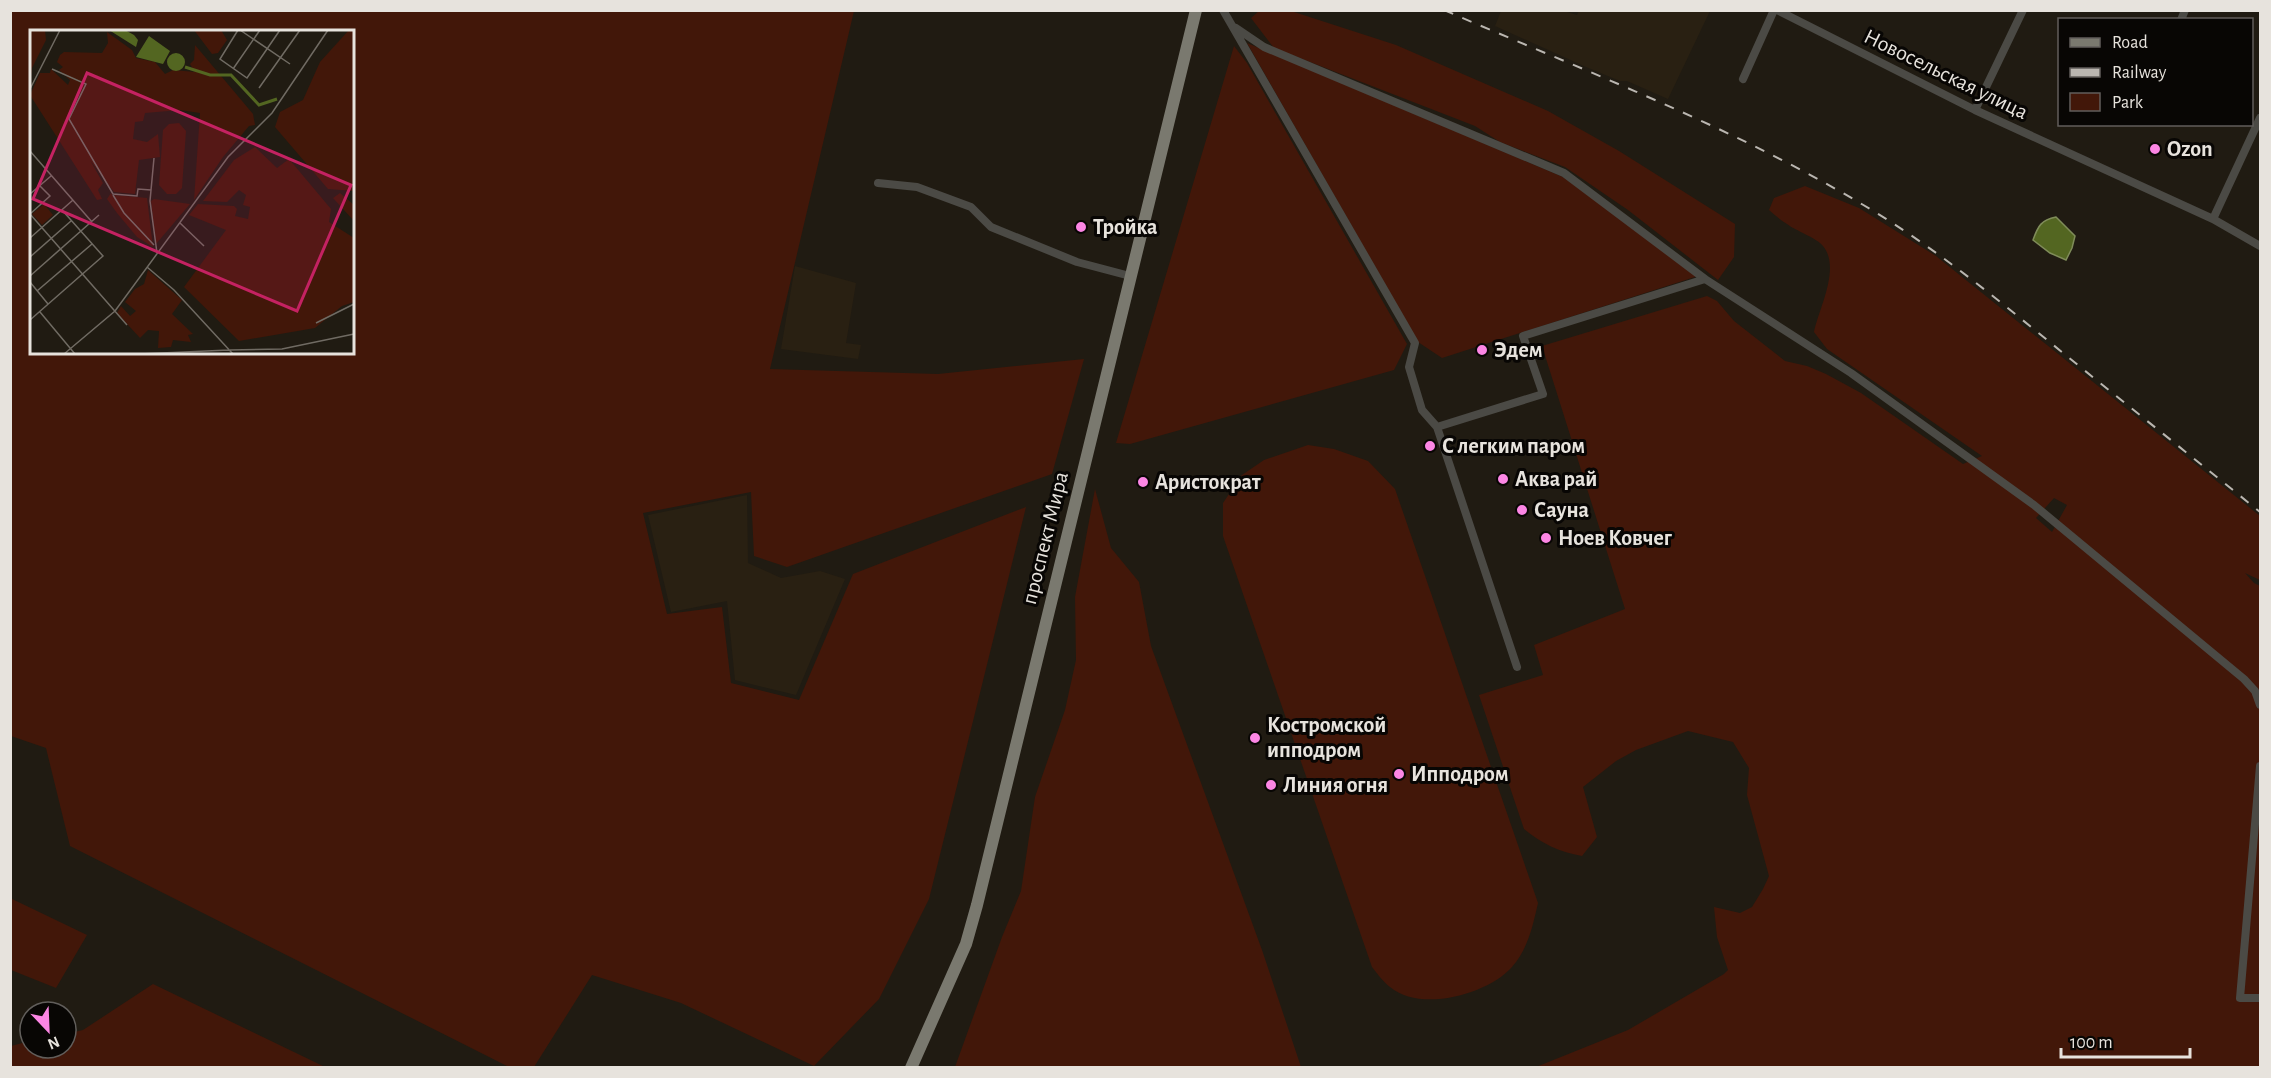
<svg xmlns="http://www.w3.org/2000/svg" width="2271" height="1078" viewBox="0 0 2271 1078" font-family="'Alegreya Sans',sans-serif">
	<style>
		.built { fill: #292012 }
		.green { fill: #421709; fill-rule: evenodd }
		.water { fill: #536621; stroke: #7f8c59; stroke-width: 1.5 }
		.lines { fill: none; stroke-linecap: round; stroke-linejoin: round }
		.street { stroke: #4b4a45; stroke-width: 8 }
		.primary { stroke: #7a796f; stroke-width: 12 }
		.rail { stroke: #bab6b0; stroke-width: 2; stroke-dasharray: 10 10; stroke-linecap: butt }
		.poi-dot { fill: #fc86e4; stroke: #080604; stroke-width: 2 }
		.labels { text-anchor: middle; dominant-baseline: central; stroke-width: 6; stroke-linejoin: round; paint-order: stroke }
		.street-label { font-size: 22px; fill: #e7e3dd; stroke: #080604 }
		.poi-label { font-size: 22px; font-weight: bold; fill: #e7e3dd; stroke: #080604; text-anchor: start }
		.inset-river { fill: none; stroke: #536621; stroke-width: 3 }
		.inset-road { fill: none; stroke: #706b63; stroke-width: 1.5 }
		.view { fill: #c42262; fill-opacity: 0.15; stroke: #c42262; stroke-width: 3 }
		.inset-edge { fill: none; stroke: #e7e3dd; stroke-width: 3 }
	</style>
	<rect width="100%" height="100%" fill="#201b12"/>
	<path class="built" d="M1579,11L1710,10V11L1668,99L1627,81H1620L1586,67L1495,26L1501,11H1564L1577,15Z
		M795,266L856,283L846,343L861,345L858,359L781,349Z
		M747,495L748,563L781,578L820,571L845,579L796,695L735,680L727,601L671,612L648,515Z"/>
	<path class="green" d="M11,10L854,11L770,369L938,374L1084,359L1052,474L787,567L754,556L751,492L643,513L667,614L722,607L731,683L799,700L853,574L1026,507L929,899L879,999L814,1066L681,1003L592,975L534,1067H509L70,846L46,748L11,736ZM32,32H352V352H32Z
		M1259,11H1291L1396,45L1548,111L1619,151L1735,224L1734,257L1718,280L1628,210L1565,167L1500,142L1475,126L1274,48L1251,18Z
		M1247,43L1563,177L1698,276L1442,358L1418,342Z
		M1234,46L1247,63L1407,344L1394,370L1130,444L1116,443Z
		M1805,186L1859,208L1936,256L2260,516V580L2245,573L2254,583L2260,586V1067H1536L1628,1030L1724,974L1728,970L1717,937L1714,907L1740,913L1752,907L1763,889L1769,876L1747,795L1749,768L1733,742L1688,731L1636,750L1616,761L1583,787L1597,837L1582,856C1560,852 1542,844 1524,829L1479,695L1543,675L1534,645L1625,609L1542,346L1707,296L1717,301L1734,321L1785,361L1807,366L1826,374L1861,393L1963,464L1982,456L1827,349L1814,332C1819,308 1841,268 1823,246C1817,238 1796,231 1787,224C1780,220 1775,215 1769,210L1774,198ZM2054,498L2067,505L2052,532L2036,518Z
		M1308,445L1334,449L1368,461L1395,489L1538,903C1533,925 1528,949 1512,967C1488,994 1421,1013 1390,987C1383,982 1377,973 1372,967L1223,536V503L1242,475L1264,460Z
		M1095,489L1111,548L1139,582L1151,646L1262,950L1301,1067H955L1002,937L1021,891L1035,797L1065,710L1076,660L1075,597Z
		M10,898L87,935L56,988L11,970Z
		M153,984L325,1067H11V1046L30,1041V1048H66V1034L83,1030Z"/>
	<path class="water" d="M2056,217L2075,236L2072,248L2066,260L2050,253L2033,240C2038,226 2041,220 2056,217Z"/>
	<g class="lines">
		<path class="street" d="M1223,10L1415,343L1409,367L1422,410L1437,427L1517,667
			M1777,10L1975,110L2213,219L2260,246
			M2181,20L2185,10
			M1236,28L1264,47L1564,173L1705,279
			M1743,79L1774,10
			M1975,110L2023,10
			M878,183L917,187L971,207L991,227L1077,262L1130,276
			M2213,219L2260,118
			M1437,427L1543,394L1523,336L1705,279L1851,373L2034,505L2244,679L2255,691L2260,705
			M2260,766L2240,998H2260"/>
		<path class="primary" d="M911,1068L966,944L977,905L1196,10"/>
		<path class="rail" d="M1444,10C1587,72 1736,128 1870,209C1940,251 2004,305 2068,357C2132,409 2196,460 2260,512"/>
	</g>
	<g class="poi-dot">
		<circle cx="2155" cy="149" r="6"/>
		<circle cx="1081" cy="227" r="6"/>
		<circle cx="1482" cy="350" r="6"/>
		<circle cx="1430" cy="446" r="6"/>
		<circle cx="1503" cy="479" r="6"/>
		<circle cx="1143" cy="482" r="6"/>
		<circle cx="1522" cy="510" r="6"/>
		<circle cx="1546" cy="538" r="6"/>
		<circle cx="1255" cy="738" r="6"/>
		<circle cx="1399" cy="774" r="6"/>
		<circle cx="1271" cy="785" r="6"/>
	</g>
	<g class="labels">
		<g class="street-label">
			<text transform="translate(1946 74) rotate(26)">Новосельская улица</text>
			<text transform="translate(1045 538) rotate(-76)">проспект Мира</text>
		</g>
		<g class="poi-label">
			<text x="2167" y="149">Ozon</text>
			<text x="1093" y="227">Тройка</text>
			<text x="1494" y="350">Эдем</text>
			<text x="1442" y="446">С легким паром</text>
			<text x="1515" y="479">Аква рай</text>
			<text x="1155" y="482">Аристократ</text>
			<text x="1534" y="510">Сауна</text>
			<text x="1558" y="538">Ноев Ковчег</text>
			<text x="1267" y="725">Костромской<tspan x="1267" dy="25">ипподром</tspan></text>
			<text x="1411" y="774">Ипподром</text>
			<text x="1283" y="785">Линия огня</text>
		</g>
	</g>
	<g transform="translate(30 30)">
		<rect width="324" height="324" fill="#201b12"/>
		<path d="M0,0H15L16,10L2,38L0,53ZM164,0H191L197,10L188,23L182,24ZM319,0H324V161L298,159L245,97L250,82L273,70L290,32ZM77,2L102,20L106,28L125,32L135,44L143,40L165,42L160,34L164,30L165,15L223,84L225,95L219,96L193,127L164,170L170,83L150,80L115,83L113,91L105,92L103,109L117,112L128,104L130,127L109,130L105,164L84,162L60,130L73,153L68,160L72,169L67,170L0,65L10,43H20L21,39L38,55L40,50L29,40L33,37L27,32L30,25L34,22L72,23L78,13ZM149,93L156,101L152,158L146,164H137L129,155L133,100L139,94ZM225,117L247,138L259,129L301,179L299,192L324,208V272L312,276L285,298L209,311L154,257L196,200L159,185L168,174L204,176L207,179L205,186L218,189L220,177L213,175L216,165L209,160L197,172L173,171L204,130ZM81,163L94,183L84,165L117,168L123,217L107,207L87,183L77,169ZM310,163L324,175V191L303,168ZM124,169L160,174L126,214L121,171ZM14,174L23,185L12,195L2,184ZM118,240L152,270L142,284L163,304L158,305L161,312L143,310L141,317L128,318L129,301L118,300L110,308L87,283L91,276L100,286L106,281L95,272L105,259L114,254Z" fill="#421709"/>
		<path d="M79,0H95L104,5L108,10L106,17ZM119,6L140,21L133,34L106,27ZM137 32a9 9 0 1 1 18 0a9 9 0 1 1-18 0Z" fill="#536621"/>
		<path class="inset-river" d="M155,37L180,45H201L229,75L247,69"/>
		<path class="inset-road" d="M208,0L190,29L217,48L250,0M210,0L260,34M22,39L56,54L39,89L83,164L107,166L108,159L121,160M203,39L230,0M229,58L270,0M0,59L30,0M0,121L62,192M124,128L120,171L127,223M0,164L21,146M83,165L94,183L124,215M0,184L97,295M0,184L20,166L10,156M150,193L174,216M0,208L43,170M0,227L41,191M117,237L144,260L203,324M0,246L69,185M0,252L18,274M7,261L62,214M10,282L45,324M0,290L73,226L32,180M286,293L324,274M200,320L252,319L324,304M34,324L85,281L198,127L242,83L298,0M109,324L199,320"/>
		<path class="view" d="M57,43L321,155L267,281L3,169Z"/>
		<rect width="324" height="324" class="inset-edge"/>
	</g>
	<rect width="2271" height="1078" fill="none" stroke="#e7e3dd" stroke-width="24"/>
	<rect x="2058" y="18" width="195" height="108" fill="#080604" stroke="#615e5b" stroke-width="1.5"/>
	<rect x="2070" y="38" width="30" height="9" fill="#7a796f" stroke="#615e5b" stroke-width="1.5"/>
	<text x="2112" y="48" font-size="18" fill="#e7e3dd">Road</text>
	<rect x="2070" y="68" width="30" height="9" fill="#bab6b0" stroke="#615e5b" stroke-width="1.5"/>
	<text x="2112" y="78" font-size="18" fill="#e7e3dd">Railway</text>
	<rect x="2070" y="93" width="30" height="18" fill="#421709" stroke="#615e5b" stroke-width="1.5"/>
	<text x="2112" y="108" font-size="18" fill="#e7e3dd">Park</text>
	<g transform="translate(48 1030) rotate(157)"><circle r="28" fill="#080604" stroke="#615e5b" stroke-width="1.5"/>
	<path d="M0-4.5L10 22L0 15L-10 22Z" fill="#fc86e4"/>
	<text y="-9" font-size="16" font-weight="bold" text-anchor="middle" fill="#e7e3dd">N</text>
	</g>
	<path d="M2061 1048v9h129v-9" fill="none" stroke="#e7e3dd" stroke-width="3"/>
	<text x="2070" y="1048" font-size="18" fill="#e7e3dd" stroke="#080604" stroke-width="4.5" paint-order="stroke">100 m</text>
</svg>
